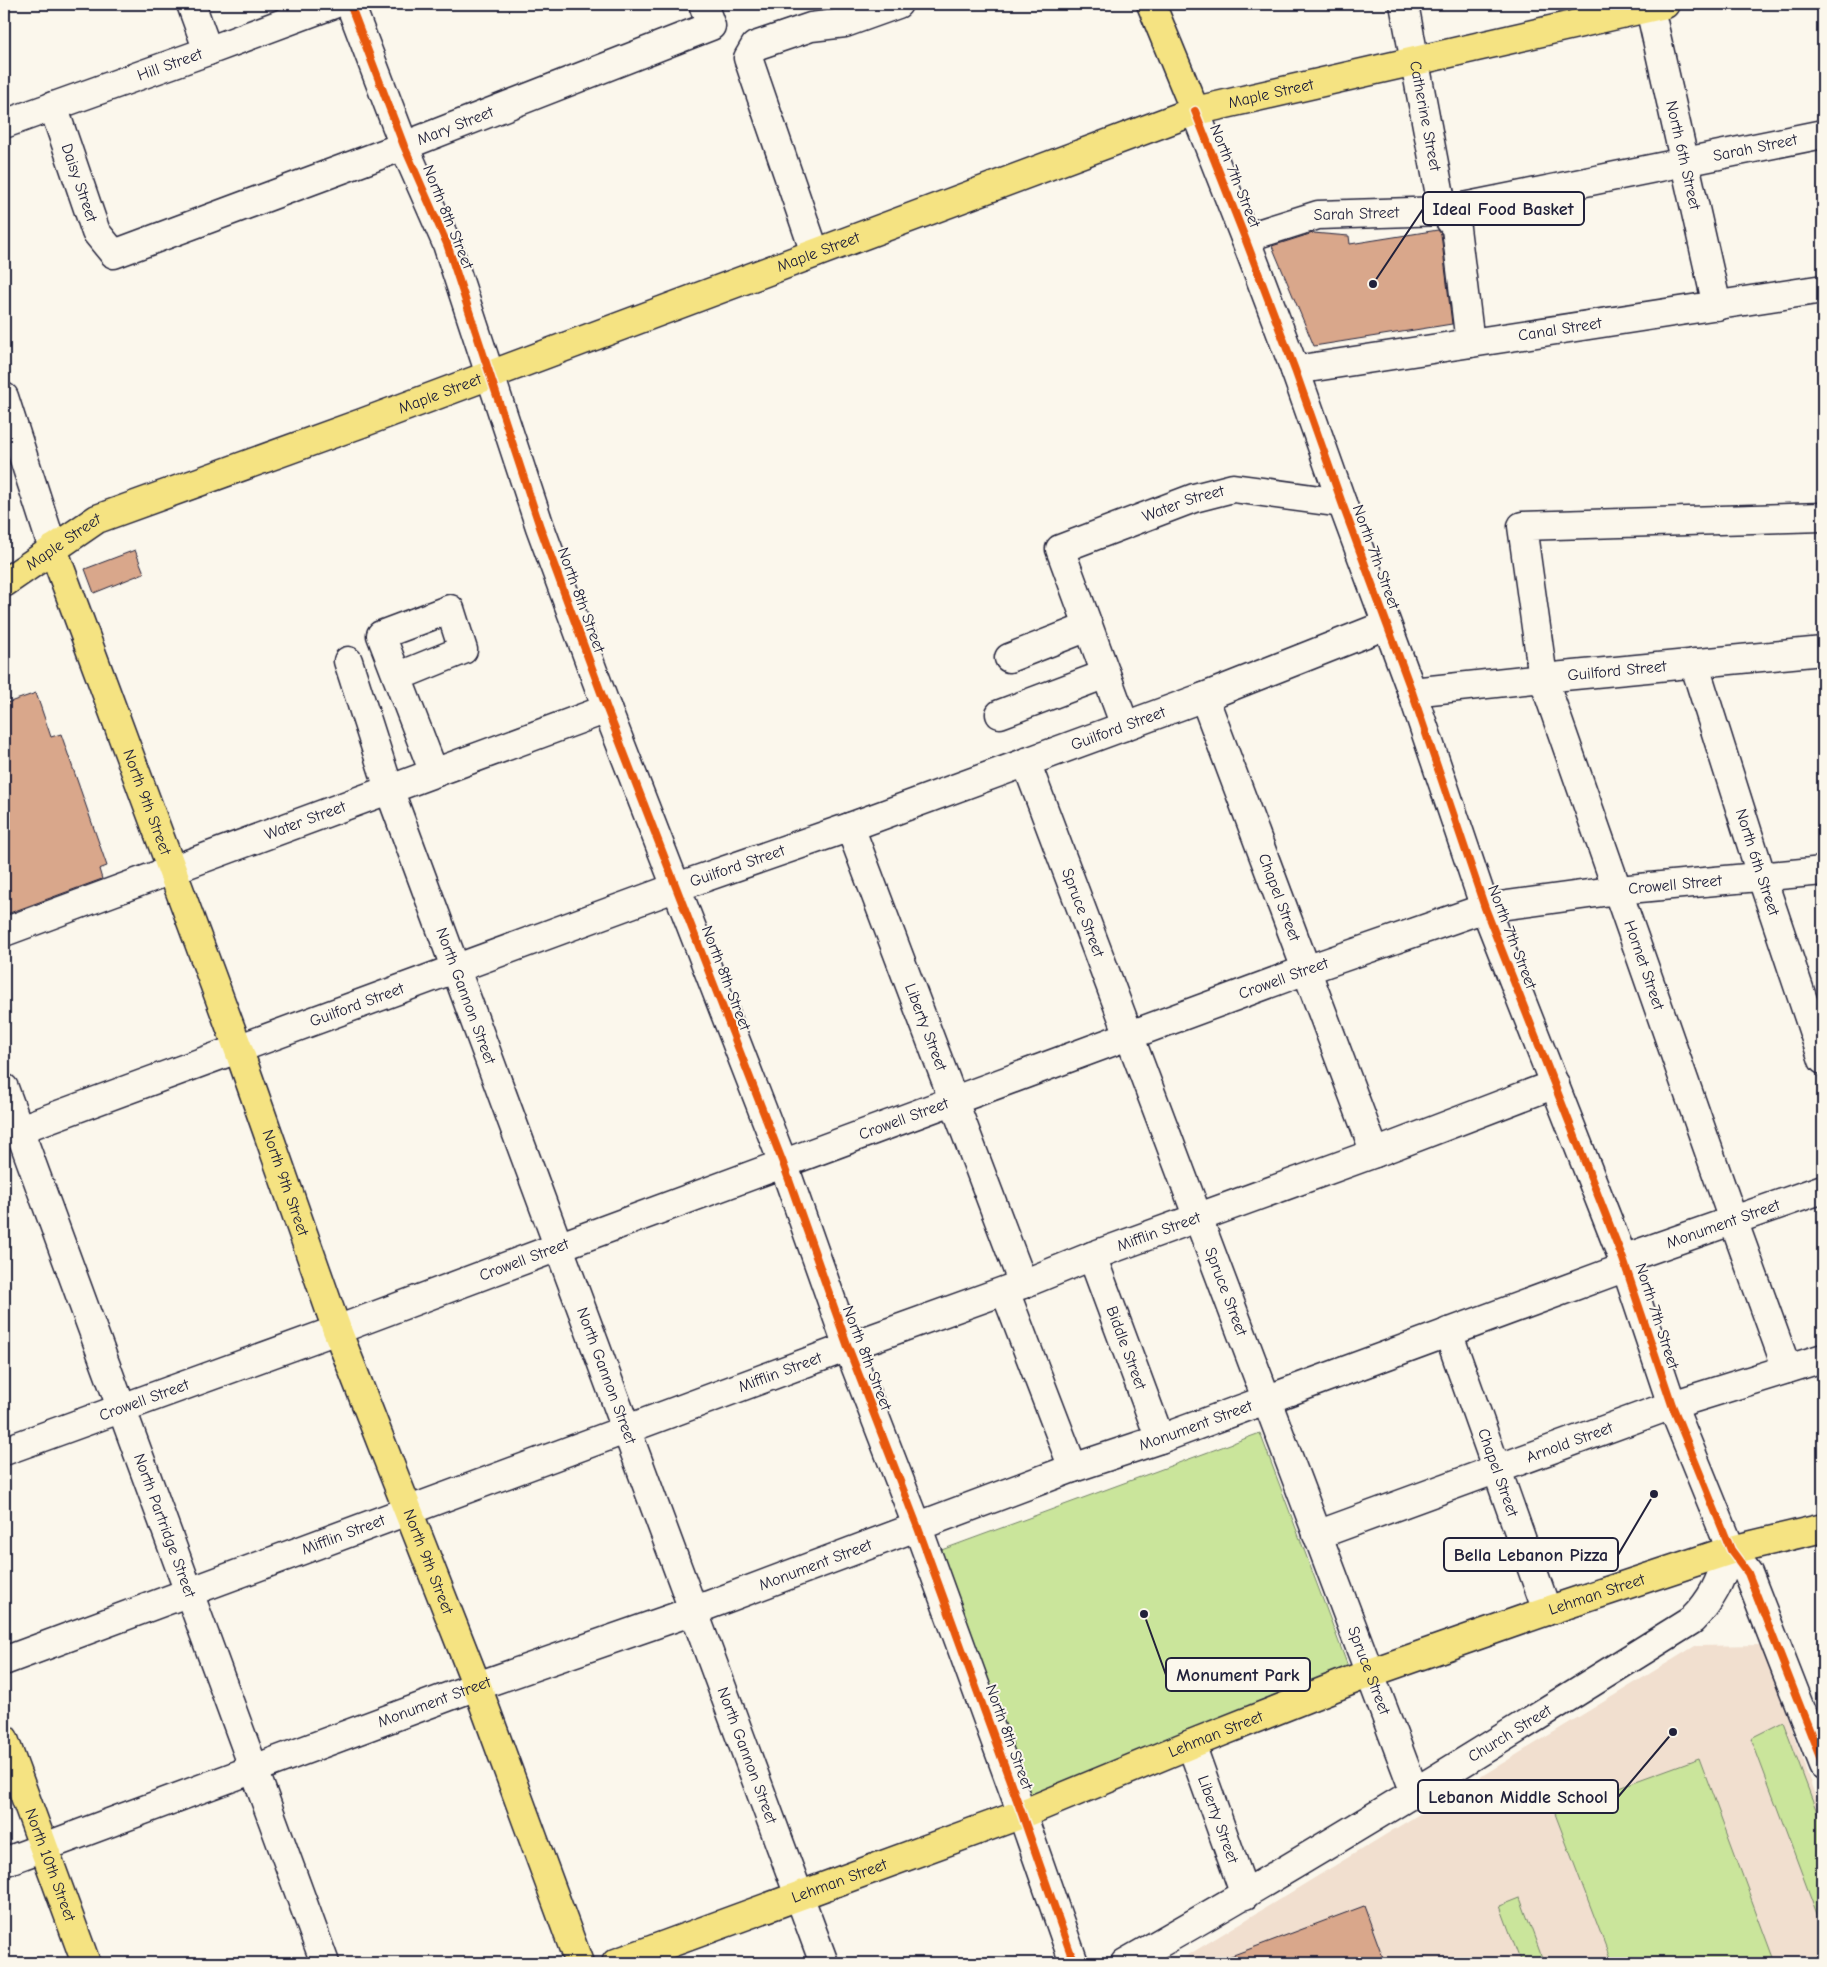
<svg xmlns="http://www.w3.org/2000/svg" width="1827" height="1967" viewBox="0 0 1827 1967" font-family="'Comic Neue',sans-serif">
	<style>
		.built { fill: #f1dfcf }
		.green { fill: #cae59b; stroke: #76846b }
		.building { fill: #d9a78b; stroke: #22223b }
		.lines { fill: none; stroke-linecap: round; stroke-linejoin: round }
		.minor-casing { stroke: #22223b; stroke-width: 31 }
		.major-casing { stroke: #22223b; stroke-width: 31 }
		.minor { stroke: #fbf7ec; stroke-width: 28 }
		.major { stroke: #f5e382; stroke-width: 28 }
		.cycleway-casing { stroke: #fbf7ec; stroke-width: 11 }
		.cycleway { stroke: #e8590c; stroke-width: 8 }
		.labels { text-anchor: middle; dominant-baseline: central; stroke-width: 4; stroke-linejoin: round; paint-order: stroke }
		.street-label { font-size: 16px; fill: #22223b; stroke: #fbf7ec }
		.leader { fill: none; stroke: #22223b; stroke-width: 2 }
		.callout-dot { fill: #22223b; stroke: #fbf7ec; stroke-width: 2 }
		.callout { fill: #fbf7ec; stroke: #22223b; stroke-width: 2 }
		.callout-label { font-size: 18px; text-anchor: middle; font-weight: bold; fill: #22223b }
	</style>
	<rect width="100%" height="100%" fill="#fbf7ec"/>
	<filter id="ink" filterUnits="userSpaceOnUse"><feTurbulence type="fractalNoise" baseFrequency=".02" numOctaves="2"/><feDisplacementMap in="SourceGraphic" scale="10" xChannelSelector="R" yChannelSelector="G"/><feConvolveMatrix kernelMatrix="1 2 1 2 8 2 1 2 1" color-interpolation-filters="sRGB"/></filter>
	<g filter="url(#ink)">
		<path class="built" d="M1762,1645L1823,1818V1963H1175L1695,1646Z"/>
		<path class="green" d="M1260,1433L1352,1677L1028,1802L936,1552Z
			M1783,1722L1823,1828V1930L1751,1738Z
			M1699,1758L1775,1963H1612L1554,1811Z
			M1520,1898L1544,1963H1521L1500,1906Z"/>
		<path class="building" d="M1438,230L1441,234L1452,324L1314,346L1272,246L1313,233L1349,236L1350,244Z
			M135,550L144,573L94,593L85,569Z
			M36,693L51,737L61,734L107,866L99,869L102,879L4,915V704Z
			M1364,1906L1385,1963H1215V1962Z"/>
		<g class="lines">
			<defs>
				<g id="minor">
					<path d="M191,4L208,51"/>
					<path d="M350,4L404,146L447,244L540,527L607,709L783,1163L848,1347L918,1528L1022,1814L1074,1963"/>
					<path id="s1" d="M1404,4L1443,211L1456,228L1470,343"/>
					<path id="s2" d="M1649,4L1717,306"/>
					<path id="s3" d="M53,106L96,232L114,254L404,146L711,26L703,4"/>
					<path d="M1195,111L1245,238L1295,370L1342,503L1412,692L1485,908L1623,1259L1672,1405L1731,1550L1748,1573L1823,1765"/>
					<path id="s4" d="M4,124L208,51L334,4"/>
					<path id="s5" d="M1245,238L1318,215L1443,211L1823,134"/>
					<path d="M815,253L748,58L755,46L811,27L845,23L898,4"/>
					<path id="s6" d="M1295,370L1823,289"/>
					<path d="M4,397L53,549"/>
					<path d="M1009,658L1088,627"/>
					<path id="s7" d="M348,661L389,789L824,1963"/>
					<path id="s8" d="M1694,663L1762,878L1823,1060"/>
					<path d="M397,677L463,650L450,609L381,635L434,773"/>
					<path id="s9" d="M1412,692L1543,678L1823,651"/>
					<path id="s10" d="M1204,697L1375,1153"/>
					<path d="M1000,714L1106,674"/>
					<path id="s11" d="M1125,726L1060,549L1194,498L1233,488L1342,503"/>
					<path id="s12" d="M1026,762L1415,1793"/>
					<path id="s13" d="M850,827L1023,1284"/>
					<path id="s14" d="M4,932L607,709"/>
					<path id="s15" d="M4,1088L325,1963"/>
					<path id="s16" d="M4,1135L677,887L850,827L1204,697L1386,625"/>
					<path id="s17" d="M1092,1256L1160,1439"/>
					<path id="s18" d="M1623,1259L1823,1189"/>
					<path d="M1005,1291L1073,1468"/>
					<path id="s19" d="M1448,1332L1547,1611"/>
					<path d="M1787,1369L1733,1220L1543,678L1522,526L1823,517"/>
					<path id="s20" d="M4,1451L337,1330L558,1247L1306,970L1485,908L1618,890L1823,871"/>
					<path id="s21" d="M1317,1535L1672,1405L1823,1358"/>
					<path id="s22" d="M4,1661L848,1347L1023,1284L1092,1256L1375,1153L1555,1084"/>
					<path id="s23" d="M1191,1744L1245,1895"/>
					<path id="s24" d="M4,1862L477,1686L693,1611L1073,1468L1160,1439L1626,1267"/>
					<path id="s25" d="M1125,1963C1318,1854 1505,1737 1692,1620C1715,1597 1720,1580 1731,1550"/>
				</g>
				<g id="major">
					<path d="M1151,4L1195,111"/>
					<path id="s26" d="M53,549L238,1048L337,1330L477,1686L579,1963"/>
					<path id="s27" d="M4,583L97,519L362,423L1195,111L1665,4"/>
					<path id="s28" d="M4,1739L86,1963"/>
					<path id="s29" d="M616,1963L1022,1814L1191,1744L1370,1673L1547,1611L1731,1550L1823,1528"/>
				</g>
			</defs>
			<use href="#minor" class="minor-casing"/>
			<use href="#major" class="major-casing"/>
			<use href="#minor" class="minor"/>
			<use href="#major" class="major"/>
			<defs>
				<path id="cycleway" d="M350,4L404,146L447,244L540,527L607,709L783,1163L848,1347L918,1528L1022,1814L1074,1963
					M1195,111L1245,238L1295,370L1342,503L1412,692L1485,908L1623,1259L1672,1405L1731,1550L1748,1573L1823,1765"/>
			</defs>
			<use href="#cycleway" class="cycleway-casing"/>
			<use href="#cycleway" class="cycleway"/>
		</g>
	</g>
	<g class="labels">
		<g class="street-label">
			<text stroke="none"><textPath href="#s4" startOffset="176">Hill Street</textPath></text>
			<text stroke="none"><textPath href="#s27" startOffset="1362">Maple Street</textPath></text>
			<text stroke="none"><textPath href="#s1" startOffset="114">Catherine Street</textPath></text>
			<text stroke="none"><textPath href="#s3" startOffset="526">Mary Street</textPath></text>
			<text stroke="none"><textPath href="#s5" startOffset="520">Sarah Street</textPath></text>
			<text stroke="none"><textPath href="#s2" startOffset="155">North 6th Street</textPath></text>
			<text transform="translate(1235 176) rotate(68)">North 7th Street</text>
			<text stroke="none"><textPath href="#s3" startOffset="81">Daisy Street</textPath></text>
			<text stroke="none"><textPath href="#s5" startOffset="115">Sarah Street</textPath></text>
			<text transform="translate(448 217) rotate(68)">North 8th Street</text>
			<text stroke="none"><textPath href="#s27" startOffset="882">Maple Street</textPath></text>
			<text stroke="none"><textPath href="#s6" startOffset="268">Canal Street</textPath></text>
			<text stroke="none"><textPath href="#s27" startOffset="478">Maple Street</textPath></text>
			<text stroke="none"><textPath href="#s11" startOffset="320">Water Street</textPath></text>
			<text stroke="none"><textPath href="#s27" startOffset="72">Maple Street</textPath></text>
			<text transform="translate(1376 557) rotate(70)">North 7th Street</text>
			<text transform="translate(581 600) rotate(70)">North 8th Street</text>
			<text stroke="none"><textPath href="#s9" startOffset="206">Guilford Street</textPath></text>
			<text stroke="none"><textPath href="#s16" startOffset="1186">Guilford Street</textPath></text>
			<text stroke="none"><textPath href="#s26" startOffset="270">North 9th Street</textPath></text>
			<text stroke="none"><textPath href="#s14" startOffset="321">Water Street</textPath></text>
			<text stroke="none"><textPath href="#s8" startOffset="209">North 6th Street</textPath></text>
			<text stroke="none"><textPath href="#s16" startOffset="781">Guilford Street</textPath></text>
			<text stroke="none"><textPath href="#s20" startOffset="1769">Crowell Street</textPath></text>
			<text stroke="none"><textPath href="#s10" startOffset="214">Chapel Street</textPath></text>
			<text stroke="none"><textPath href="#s12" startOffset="161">Spruce Street</textPath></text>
			<text transform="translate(1512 937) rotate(69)">North 7th Street</text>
			<text transform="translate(1644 965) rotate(71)">Hornet Street</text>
			<text transform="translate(726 978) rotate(69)">North 8th Street</text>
			<text stroke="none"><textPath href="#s20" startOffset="1364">Crowell Street</textPath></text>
			<text stroke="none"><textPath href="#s7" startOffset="355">North Gannon Street</textPath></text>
			<text stroke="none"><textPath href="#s16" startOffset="376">Guilford Street</textPath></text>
			<text stroke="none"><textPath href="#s13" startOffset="214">Liberty Street</textPath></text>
			<text stroke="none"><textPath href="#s20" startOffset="959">Crowell Street</textPath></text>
			<text stroke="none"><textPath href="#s26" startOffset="675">North 9th Street</textPath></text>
			<text stroke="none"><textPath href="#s18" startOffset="106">Monument Street</textPath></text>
			<text stroke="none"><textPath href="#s22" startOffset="1232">Mifflin Street</textPath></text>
			<text stroke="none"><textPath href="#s20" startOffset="554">Crowell Street</textPath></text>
			<text stroke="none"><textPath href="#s12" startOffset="566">Spruce Street</textPath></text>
			<text transform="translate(1657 1316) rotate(72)">North 7th Street</text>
			<text stroke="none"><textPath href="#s17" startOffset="98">Biddle Street</textPath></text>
			<text transform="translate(867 1358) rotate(69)">North 8th Street</text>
			<text stroke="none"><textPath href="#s22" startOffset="828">Mifflin Street</textPath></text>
			<text stroke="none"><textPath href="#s7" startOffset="760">North Gannon Street</textPath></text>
			<text stroke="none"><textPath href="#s20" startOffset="149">Crowell Street</textPath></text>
			<text stroke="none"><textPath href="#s24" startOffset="1269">Monument Street</textPath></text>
			<text stroke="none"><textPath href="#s21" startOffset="269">Arnold Street</textPath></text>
			<text stroke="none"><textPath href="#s19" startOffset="149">Chapel Street</textPath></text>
			<text stroke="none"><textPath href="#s15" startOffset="466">North Partridge Street</textPath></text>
			<text stroke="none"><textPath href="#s22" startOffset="362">Mifflin Street</textPath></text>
			<text stroke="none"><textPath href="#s26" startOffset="1080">North 9th Street</textPath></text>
			<text stroke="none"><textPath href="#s24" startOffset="864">Monument Street</textPath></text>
			<text stroke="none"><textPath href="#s29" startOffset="1048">Lehman Street</textPath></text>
			<text stroke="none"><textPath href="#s12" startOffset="971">Spruce Street</textPath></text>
			<text stroke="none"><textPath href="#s24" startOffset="459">Monument Street</textPath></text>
			<text stroke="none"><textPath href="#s29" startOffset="642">Lehman Street</textPath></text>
			<text stroke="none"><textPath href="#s25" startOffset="448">Church Street</textPath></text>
			<text transform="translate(1009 1737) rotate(70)">North 8th Street</text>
			<text stroke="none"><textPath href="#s7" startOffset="1165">North Gannon Street</textPath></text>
			<text stroke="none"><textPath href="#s23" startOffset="80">Liberty Street</textPath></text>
			<text stroke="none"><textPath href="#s28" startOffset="134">North 10th Street</textPath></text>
			<text stroke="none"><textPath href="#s29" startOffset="238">Lehman Street</textPath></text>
		</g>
	</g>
	<path class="leader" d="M1373 284L1423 209M1654 1494L1618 1555M1144 1614L1166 1675M1673 1732L1618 1797"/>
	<g class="callout-dot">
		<circle cx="1373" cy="284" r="5"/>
		<circle cx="1654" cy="1494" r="5"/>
		<circle cx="1144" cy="1614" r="5"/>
		<circle cx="1673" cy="1732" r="5"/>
	</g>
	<g class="callout">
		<rect x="1423" y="192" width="161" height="33" rx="5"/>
		<rect x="1444" y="1538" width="174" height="33" rx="5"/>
		<rect x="1166" y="1658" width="144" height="33" rx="5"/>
		<rect x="1418" y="1780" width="200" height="33" rx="5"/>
	</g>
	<g class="callout-label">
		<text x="1503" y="215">Ideal Food Basket</text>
		<text x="1531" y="1561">Bella Lebanon Pizza</text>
		<text x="1238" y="1681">Monument Park</text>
		<text x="1518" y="1803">Lebanon Middle School</text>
	</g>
	<rect width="1827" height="1967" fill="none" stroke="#fbf7ec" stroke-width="20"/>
	<rect x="10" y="10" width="1807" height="1947" fill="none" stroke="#22223b" stroke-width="2" filter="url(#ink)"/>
</svg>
